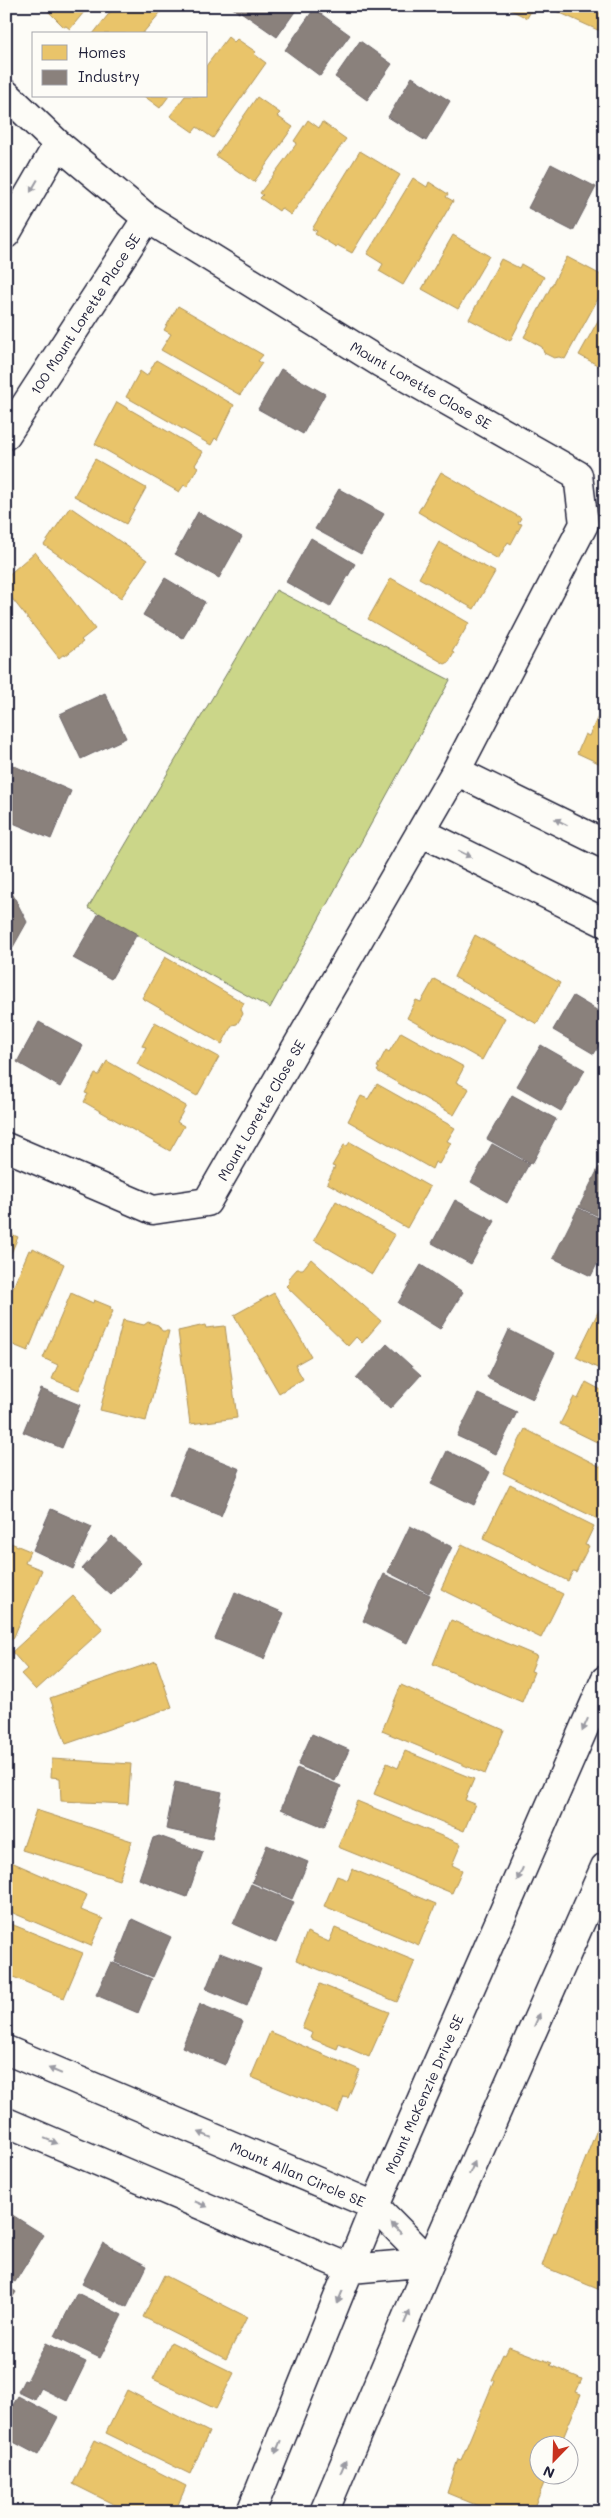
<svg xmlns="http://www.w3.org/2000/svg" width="611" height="2518" viewBox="0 0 611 2518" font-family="Mali,sans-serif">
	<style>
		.green { fill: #cbd689; stroke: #767c62 }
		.homes { fill: #e9c46a; stroke: #ad935c }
		.industry { fill: #8a817c; stroke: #6b6468 }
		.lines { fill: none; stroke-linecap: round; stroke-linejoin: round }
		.minor-casing { stroke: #22223b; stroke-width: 31 }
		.minor { stroke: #fdfcf7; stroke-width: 28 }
		.oneway { fill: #9a9aa2 }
		.labels { text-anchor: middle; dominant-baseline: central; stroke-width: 5; stroke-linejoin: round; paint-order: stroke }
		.street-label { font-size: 14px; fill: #22223b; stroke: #fdfcf7 }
	</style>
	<rect width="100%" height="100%" fill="#fdfcf7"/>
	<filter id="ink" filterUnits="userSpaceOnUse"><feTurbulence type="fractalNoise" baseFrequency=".02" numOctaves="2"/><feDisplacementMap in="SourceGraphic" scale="10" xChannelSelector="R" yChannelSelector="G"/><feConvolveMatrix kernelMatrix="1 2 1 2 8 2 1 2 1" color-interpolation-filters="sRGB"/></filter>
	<g filter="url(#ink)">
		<path class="green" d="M276,590L450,680L270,1008L88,908Z"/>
		<path class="homes" d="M43,6H89L70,29L66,26L64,27Z
			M115,6H166L142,34H93Z
			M503,6H534L527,18Z
			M605,6V21L600,31L547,7Z
			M228,37L234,42L237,39L256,52L254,54L266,63L213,138L197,127L193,132L170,116L185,96H206V66Z
			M144,96H169L160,108Z
			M257,97L280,113L277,116L293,127L254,182L216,156Z
			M308,120L319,128L322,122L346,139L291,215L281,208L279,211L260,198L263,195L260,193L297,143L294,141Z
			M360,151L400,175L352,253L337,245L336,247L315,234L317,231L312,229Z
			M413,178L427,187L429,182L448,194L446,197L453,201L403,285L379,271L383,264L367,254Z
			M453,235L489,256L458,309L422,289Z
			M567,257L605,277V286L565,359L559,357L554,358L544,353L542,347L524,337Z
			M501,259L519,268L521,264L544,277L510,341L469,319Z
			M178,306L263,355L258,361L262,363L240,395L161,350L171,334L164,330Z
			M605,308V372L600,370L601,367L579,355Z
			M156,360L234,405L217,440L215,438L211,445L126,397L140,371L147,376Z
			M117,402L203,452L195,465L198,467L187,487L184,485L179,492L95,444Z
			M95,459L146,488L126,524L74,496Z
			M441,472L521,518L518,523L522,524L511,544L508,542L498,559L418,512Z
			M70,507L147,560L121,598L44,545Z
			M439,542L495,572L474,609L419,578Z
			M35,552L95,629L81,640L83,642L65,656L64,654L59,658L6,591V577Z
			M391,578L469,623L452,652L454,653L449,662L445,664L368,619Z
			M600,712L605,714V766L577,753L585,734L589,736Z
			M475,935L560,983L537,1024L454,977Z
			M165,957L244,1003L241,1009L243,1014L237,1024L232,1025L222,1044L142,998Z
			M434,979L505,1018L482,1060L407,1018L416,1000L421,1002Z
			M155,1022L219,1057L197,1096L137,1064L146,1047L142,1046Z
			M401,1032L464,1067L456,1082L469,1089L454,1115L377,1071L379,1068L377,1067L386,1050L389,1052Z
			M107,1061L186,1106L177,1122L184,1126L170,1151L84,1102L88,1094L85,1093L95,1074L99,1075Z
			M377,1084L455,1128L447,1141L451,1143L439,1164L435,1162L432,1169L348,1121L361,1096L368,1099Z
			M350,1142L430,1187L407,1228L327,1183L335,1167L332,1166L344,1145L347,1146Z
			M336,1201L395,1235L372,1274L314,1240Z
			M6,1232L18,1237L6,1265Z
			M33,1248L64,1264L28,1351L6,1342V1304L29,1250L32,1251Z
			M311,1259L381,1321L362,1343L356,1337L348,1346L286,1286L289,1283V1278L297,1269H303Z
			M71,1293L93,1303L94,1300L111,1307L110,1309L113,1311L79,1390L52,1379L58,1365L43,1358Z
			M274,1293L311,1356L295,1365L303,1379L279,1393L234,1315Z
			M603,1302L605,1303V1372L576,1357Z
			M123,1320L144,1325L148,1322L158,1325L162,1331H169L146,1421L100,1410Z
			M205,1325L206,1328L225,1326L237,1418L190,1424L178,1331Z
			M586,1382L605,1392V1446L560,1424L574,1397L578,1399Z
			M525,1429L603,1468L605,1464V1505L598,1519L503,1473Z
			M510,1484L594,1526L585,1545L589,1546L576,1572L573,1571L568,1581L483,1539Z
			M6,1541L30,1551L25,1563L42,1570L13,1639L6,1636Z
			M462,1544L563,1594L541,1638L441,1589Z
			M73,1596L103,1629L36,1690L21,1674L27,1669L12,1652Z
			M451,1620L537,1656L531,1671L534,1672L522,1702L433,1664Z
			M156,1661L172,1707L66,1744L50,1698Z
			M401,1685L504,1730L485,1774L382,1731Z
			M405,1751L474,1779L465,1800L475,1804L464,1831L374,1794L387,1763L398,1768Z
			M52,1759L131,1764L128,1804L61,1801L60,1778L51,1777Z
			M357,1801L461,1844L452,1865L462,1870L452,1893L338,1847Z
			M36,1810L132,1841L119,1880L22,1850Z
			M9,1861L87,1895L81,1910L103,1919L91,1946L6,1910V1867Z
			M352,1869L436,1904L419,1945L324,1906L337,1876L348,1880Z
			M6,1922L83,1953L64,1998L6,1974Z
			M335,1928L415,1961L397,2002L296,1960L307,1932L329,1942Z
			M320,1984L389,2012L369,2057L339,2044L337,2049L310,2038L312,2033L302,2028Z
			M270,2032L360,2070L348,2098L344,2097L338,2113L251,2077Z
			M603,2121L605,2122V2292L542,2266L554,2232L556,2233L598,2127L600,2128Z
			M164,2275L247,2317L226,2359L143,2317Z
			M171,2342L234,2373L216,2409L153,2379Z
			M509,2347L552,2363L550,2365L582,2379L576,2392L581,2394L561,2443L555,2441L553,2446H538V2476H547L532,2512H493L447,2493L458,2459L461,2460L494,2381L491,2380L503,2354L505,2355Z
			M127,2390L209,2432L190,2474L106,2433Z
			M95,2440L186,2486L175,2512H129L73,2484Z"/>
		<path class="industry" d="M230,6H244L239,13Z
			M245,6H299L277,37L241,12Z
			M314,9L350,35L320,76L285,50Z
			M360,41L392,64L367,100L335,77Z
			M412,77L450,101L426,141L388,117Z
			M551,164L596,187L573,231L528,208Z
			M281,369L325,394L303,434L258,409Z
			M339,489L384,514L361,554L315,529Z
			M198,512L242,537L219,578L175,554Z
			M311,538L355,564L330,607L286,582Z
			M165,578L205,602L183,638L143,615Z
			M105,693L126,738L81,759L60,714Z
			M10,764L71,791L51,839L6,820V773Z
			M6,886L9,887L27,922L13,947L6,945Z
			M99,913L137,934L111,979L73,958Z
			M573,996L605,1015V1036L594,1054L553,1030Z
			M39,1022L83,1046L60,1087L17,1062Z
			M541,1045L585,1070L561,1111L517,1086Z
			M512,1095L556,1119L532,1164L487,1139Z
			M492,1144L529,1164L507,1203L471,1182Z
			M599,1167L605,1170V1219L579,1207Z
			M455,1200L495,1221L471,1264L432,1243Z
			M578,1208L605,1221V1248L591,1276L553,1258Z
			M421,1265L463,1292L440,1329L398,1303Z
			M509,1330L555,1353L533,1399L487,1377Z
			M387,1344L421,1375L390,1409L356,1378Z
			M41,1389L80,1405L62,1448L23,1432Z
			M478,1394L517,1412L496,1454L457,1436Z
			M188,1448L240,1469L221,1516L169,1495Z
			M447,1451L490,1472L474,1505L431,1484Z
			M6,1490L12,1492L6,1507Z
			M51,1509L92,1527L73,1569L33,1550Z
			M410,1526L452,1547L429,1593L388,1572Z
			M112,1536L141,1563L111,1595L82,1569Z
			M384,1574L430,1595L407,1643L363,1621Z
			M235,1592L284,1613L264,1659L215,1639Z
			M312,1734L349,1750L335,1781L298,1765Z
			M297,1768L341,1786L324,1827L281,1809Z
			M175,1782L222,1792L212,1839L166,1829Z
			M159,1836L203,1852L187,1897L139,1879L153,1838Z
			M267,1845L308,1862L292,1899L252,1882Z
			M251,1884L294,1902L276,1943L233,1924Z
			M132,1919L171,1937L153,1977L115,1962Z
			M220,1953L261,1969L247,2006L206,1989Z
			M111,1962L152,1979L138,2013L96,1995Z
			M200,2004L243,2022L225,2065L182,2047Z
			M6,2211L44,2235L15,2282L6,2277Z
			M103,2243L147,2266L127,2307L82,2284Z
			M6,2285L16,2292L6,2307Z
			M77,2293L122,2315L100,2358L55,2336Z
			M46,2343L86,2362L67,2401L41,2388L35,2400L18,2392L24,2380L27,2381Z
			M18,2396L58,2417L38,2455L6,2438V2418Z"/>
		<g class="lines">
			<defs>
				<path id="minor" d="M6,94L58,144L147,218L381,363L578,475L584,524L456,771L207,1202L153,1210L6,1147
					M6,234L58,144
					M6,435L147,218
					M456,771L605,844
					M421,832L605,923
					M6,2050L375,2206L430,2262
					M6,2122L351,2269L430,2262
					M251,2512L375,2206L605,1680
					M324,2512L430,2262L605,1867"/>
			</defs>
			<use href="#minor" class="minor-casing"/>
			<use href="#minor" class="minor"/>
		</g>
		<defs><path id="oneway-solid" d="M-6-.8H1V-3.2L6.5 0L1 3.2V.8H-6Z" transform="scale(1.25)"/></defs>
		<g class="oneway">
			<use href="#oneway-solid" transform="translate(34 186) rotate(120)"/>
			<use href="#oneway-solid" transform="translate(561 822) rotate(-154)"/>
			<use href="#oneway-solid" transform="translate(465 854) rotate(26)"/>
			<use href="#oneway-solid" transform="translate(585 1725) rotate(114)"/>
			<use href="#oneway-solid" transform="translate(520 1874) rotate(114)"/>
			<use href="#oneway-solid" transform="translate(537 2020) rotate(-66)"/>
			<use href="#oneway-solid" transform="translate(55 2071) rotate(-157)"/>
			<use href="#oneway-solid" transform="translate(205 2135) rotate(-157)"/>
			<use href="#oneway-solid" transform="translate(51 2141) rotate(22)"/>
			<use href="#oneway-solid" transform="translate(472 2168) rotate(-66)"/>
			<use href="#oneway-solid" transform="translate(201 2204) rotate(23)"/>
			<use href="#oneway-solid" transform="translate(396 2228) rotate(-134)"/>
			<use href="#oneway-solid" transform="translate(340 2297) rotate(112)"/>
			<use href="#oneway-solid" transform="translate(407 2317) rotate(-67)"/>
			<use href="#oneway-solid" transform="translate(278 2447) rotate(112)"/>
			<use href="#oneway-solid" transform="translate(343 2467) rotate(-67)"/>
		</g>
	</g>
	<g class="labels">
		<g class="street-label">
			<text transform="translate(85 314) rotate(-57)">100 Mount Lorette Place SE</text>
			<text transform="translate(421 385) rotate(30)">Mount Lorette Close SE</text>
			<text transform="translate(261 1110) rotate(-60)">Mount Lorette Close SE</text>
			<text transform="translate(424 2094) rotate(-66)">Mount McKenzie Drive SE</text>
			<text transform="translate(298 2174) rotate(23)">Mount Allan Circle SE</text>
		</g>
	</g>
	<rect width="611" height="2518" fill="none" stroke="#fdfcf7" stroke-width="25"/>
	<rect x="12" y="12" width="586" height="2493" fill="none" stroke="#22223b" stroke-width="2" filter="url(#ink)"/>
	<rect x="32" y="32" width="175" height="65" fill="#fdfcf7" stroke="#a5a5ac"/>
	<rect x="42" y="45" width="25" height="15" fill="#e9c46a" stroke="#a5a5ac"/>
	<text x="78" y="58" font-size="15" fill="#22223b">Homes</text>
	<rect x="42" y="70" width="25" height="15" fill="#8a817c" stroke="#a5a5ac"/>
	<text x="78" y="82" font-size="15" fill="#22223b">Industry</text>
	<g transform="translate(554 2460) rotate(203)"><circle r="24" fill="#fdfcf7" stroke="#a5a5ac"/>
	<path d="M0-4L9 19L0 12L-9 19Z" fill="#c8321e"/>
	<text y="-8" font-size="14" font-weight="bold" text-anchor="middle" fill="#22223b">N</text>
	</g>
</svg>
